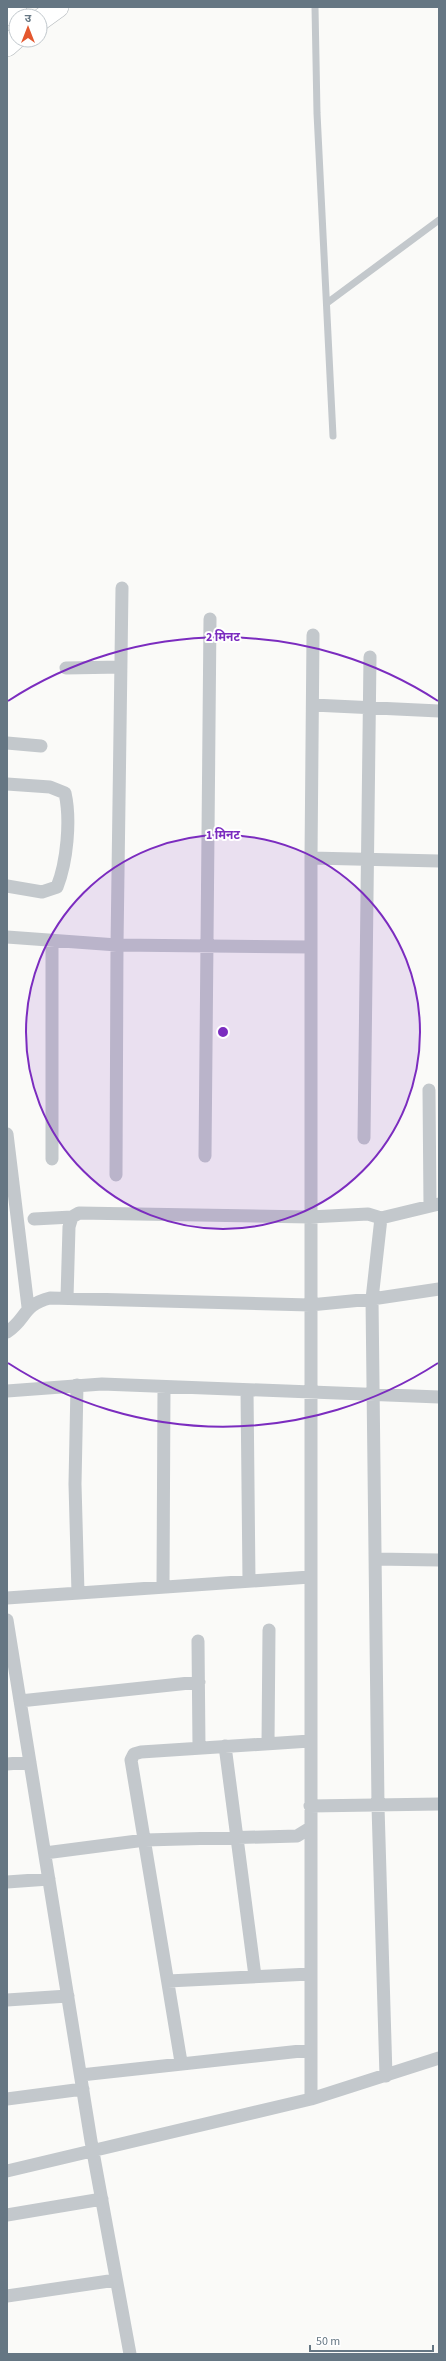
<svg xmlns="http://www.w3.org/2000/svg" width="446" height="2361" viewBox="0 0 446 2361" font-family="'Source Sans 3','Noto Sans Devanagari',sans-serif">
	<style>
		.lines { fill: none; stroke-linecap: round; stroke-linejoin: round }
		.primary-casing { stroke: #b5babe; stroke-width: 22 }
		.lane { stroke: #c3c8cc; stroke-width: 7 }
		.street { stroke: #c3c8cc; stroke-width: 13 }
		.primary { stroke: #fff; stroke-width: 21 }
		.ring { fill: none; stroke: #7b2cbf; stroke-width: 2 }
		.centre { fill: #7b2cbf; stroke: #fff; stroke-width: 2 }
		.ring-label { font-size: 12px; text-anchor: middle; font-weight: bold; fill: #7b2cbf; stroke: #fff; stroke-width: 4; stroke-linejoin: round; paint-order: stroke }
	</style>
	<rect width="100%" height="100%" fill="#fafaf8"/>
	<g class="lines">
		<defs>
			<path id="primary" d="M7,15L16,7
				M40,20L58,7
				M7,46L16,38"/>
		</defs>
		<use href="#primary" class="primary-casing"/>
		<path class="lane" d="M315,7L317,113L333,436
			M327,303L439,220"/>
		<path class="street" d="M313,635L311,858L439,861
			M66,668L121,667
			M313,705L439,711
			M7,743L41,746
			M7,784L50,787L65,793C71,820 67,862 57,887L42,892L7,886
			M311,858V2099
			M7,937L117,945L309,947
			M52,941V1159
			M429,1090L430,1206
			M7,1134L28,1307
			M364,1138L370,657
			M205,1156L210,619
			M116,1175L117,945L122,588
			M381,1218L372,1299L378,1806L386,2076
			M34,1219L72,1217
			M67,1298L69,1227L72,1217L79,1213L310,1217L368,1214L381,1218L439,1204
			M7,1332C27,1319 22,1305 50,1298L310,1305L372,1299L439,1289
			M77,1385L75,1484L78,1593
			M247,1390L249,1581
			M7,1391L102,1384L439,1397
			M375,1559L439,1560
			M163,1587L164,1387
			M7,1598L310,1577
			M7,1620L91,2141L130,2354
			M198,1641L199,1747
			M20,1701L199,1682
			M268,1743L269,1630
			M225,1746L255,1976
			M7,1764L30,1762
			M310,1806L439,1804
			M45,1853L145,1840L297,1836L310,1828
			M7,1882L49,1879
			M168,1981L310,1974
			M7,2000L68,1996
			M181,2062L131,1760L134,1754L141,1752L310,1741
			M81,2075L310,2050
			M7,2099L83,2089
			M7,2171L311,2099L439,2058
			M7,2215L102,2199
			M7,2296L116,2280"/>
		<use href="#primary" class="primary"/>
	</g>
	<circle cx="223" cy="1032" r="197" fill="#7b2cbf" fill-opacity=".12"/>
	<g class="ring">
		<circle cx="223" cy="1032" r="197"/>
		<path d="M438 1363A395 395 0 0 1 8 1363M8 701A395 395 0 0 1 438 701"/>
	</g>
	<circle cx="223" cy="1032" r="6" class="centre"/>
	<g class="ring-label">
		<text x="223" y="641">2 मिनट</text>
		<text x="223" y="839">1 मिनट</text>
	</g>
	<rect width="446" height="2361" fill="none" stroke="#657683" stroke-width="16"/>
	<g transform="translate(28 28)"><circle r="19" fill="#ffffff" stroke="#c1c8cd"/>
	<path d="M0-3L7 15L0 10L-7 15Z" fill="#e4572e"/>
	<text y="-6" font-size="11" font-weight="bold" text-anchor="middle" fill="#657683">उ</text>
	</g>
	<path d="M310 2345v6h123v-6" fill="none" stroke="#657683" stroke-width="2"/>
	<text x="316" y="2345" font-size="12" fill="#657683" stroke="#ffffff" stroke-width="3" paint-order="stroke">50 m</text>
</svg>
